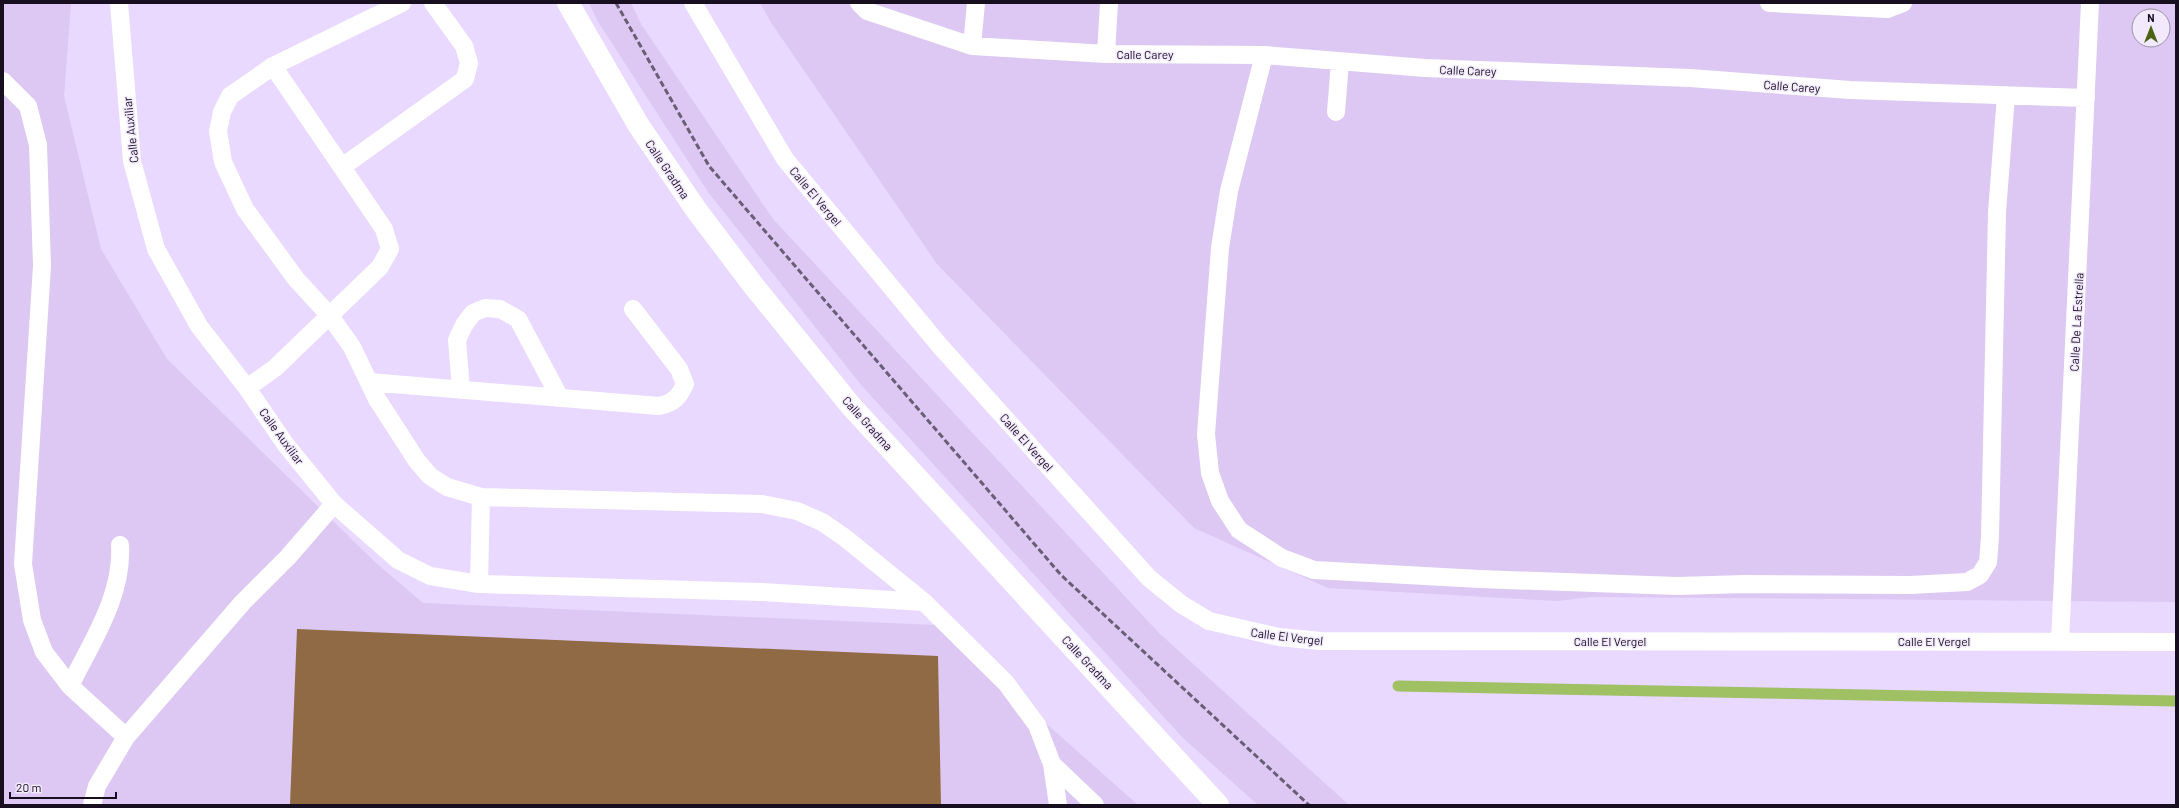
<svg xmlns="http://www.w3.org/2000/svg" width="2179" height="808" viewBox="0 0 2179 808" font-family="Barlow,sans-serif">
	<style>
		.built { fill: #dcc8f3; fill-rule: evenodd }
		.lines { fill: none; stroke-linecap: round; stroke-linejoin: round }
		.stream { stroke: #9fc063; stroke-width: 11 }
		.building { fill: #8f6a45 }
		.lane { stroke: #fff; stroke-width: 18 }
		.street { stroke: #fff; stroke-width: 22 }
		.rail { stroke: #695d77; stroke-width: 3; stroke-dasharray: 6 3; stroke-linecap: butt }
		.labels { text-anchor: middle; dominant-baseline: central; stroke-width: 3; stroke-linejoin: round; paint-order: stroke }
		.street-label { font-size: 12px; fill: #170f20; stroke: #f2e9fd }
	</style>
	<rect width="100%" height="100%" fill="#e9d8ff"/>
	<path class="built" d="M3,3H71L64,96L101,249L167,359L375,562L423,603L935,625L1138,805H3Z
		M589,3H631L641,24L773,219L1160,634L1349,805H1258L1183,738L862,386L708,192L597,20Z
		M760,3H2176V602L1591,597L1557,601L1328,588L1194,528L937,264L772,24ZM2139,16H2163V40H2139Z"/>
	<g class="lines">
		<path class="stream" d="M1398,686L2176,701"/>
	</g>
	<path class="building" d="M297,629L938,656L941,805H290Z"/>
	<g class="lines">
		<path class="lane" d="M402,3L273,66L230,96L222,112L218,131L223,162L245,209L296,279L330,316L352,347L377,399L417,461L430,476L447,487L481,497L762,504L797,511L822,522L844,537L924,602L1006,683L1037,725L1052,764L1058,805
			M693,3L785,159L940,346L1149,578L1181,604L1209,621L1279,637L1320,641L2176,642
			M859,3L867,11L972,46L1106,54L1264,55L1425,68L1690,78L1850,90L2086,98
			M1769,3L1887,9L1903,3
			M972,46L976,3
			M1106,54L1109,3
			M1264,55L1229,191L1220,248L1206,434L1210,473L1220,501L1239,530L1282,558L1314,570L1480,579L1677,586L1745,584L1910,585L1967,582L1980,575L1988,562L1990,537L1997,212L2006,95
			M3,81L28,106L38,145L42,266L23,564L32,620L44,652L70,686L126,737
			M1336,112L1340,62
			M342,167L465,79L469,63L464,46L433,3
			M369,382L659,406C674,403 679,397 685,384L679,369L633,309
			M247,388L275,368L380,267L390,249L384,229L273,66
			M461,389L457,340L464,325L473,313L485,308L500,309L518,319L560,398
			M334,504L398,560L430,576L479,584L762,592L924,602
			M479,584L481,497
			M2060,642L2090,3
			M70,686C92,641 123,596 120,545
			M1052,764L1095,805
			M92,805L97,786L126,737L243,602L288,557L334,504L286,445L247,388L199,326L156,249L132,161L119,3"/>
		<path class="street" d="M568,3L639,126L697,211L753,285L851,406L1218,805"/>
		<path class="rail" d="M616,3L709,166L1061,575L1309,805"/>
	</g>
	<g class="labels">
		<g class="street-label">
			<text x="1145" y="54">Calle Carey</text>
			<text transform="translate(1468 70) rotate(2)">Calle Carey</text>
			<text transform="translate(1792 86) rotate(4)">Calle Carey</text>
			<text transform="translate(130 130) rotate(-96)">Calle Auxiliar</text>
			<text transform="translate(668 169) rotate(56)">Calle Gradma</text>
			<text transform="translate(816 196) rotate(50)">Calle El Vergel</text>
			<text transform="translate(2076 322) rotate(-87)">Calle De La Estrella</text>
			<text transform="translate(868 423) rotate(48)">Calle Gradma</text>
			<text transform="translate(282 436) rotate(54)">Calle Auxiliar</text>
			<text transform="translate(1027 442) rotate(48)">Calle El Vergel</text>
			<text transform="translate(1287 636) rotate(7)">Calle El Vergel</text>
			<text x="1610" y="641">Calle El Vergel</text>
			<text x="1934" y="641">Calle El Vergel</text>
			<text transform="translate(1088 662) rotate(47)">Calle Gradma</text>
		</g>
	</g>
	<rect width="2179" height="808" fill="none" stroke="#170f20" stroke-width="8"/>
	<g transform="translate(2151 28)"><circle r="19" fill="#f2e9fd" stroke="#9a92a5"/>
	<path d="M0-3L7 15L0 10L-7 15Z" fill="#4b6312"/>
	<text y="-6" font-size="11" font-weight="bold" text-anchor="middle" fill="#170f20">N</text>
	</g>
	<path d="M10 792v6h106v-6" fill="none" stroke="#170f20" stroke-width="2"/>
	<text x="16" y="792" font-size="12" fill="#170f20" stroke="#f2e9fd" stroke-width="3" paint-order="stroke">20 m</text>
</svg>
